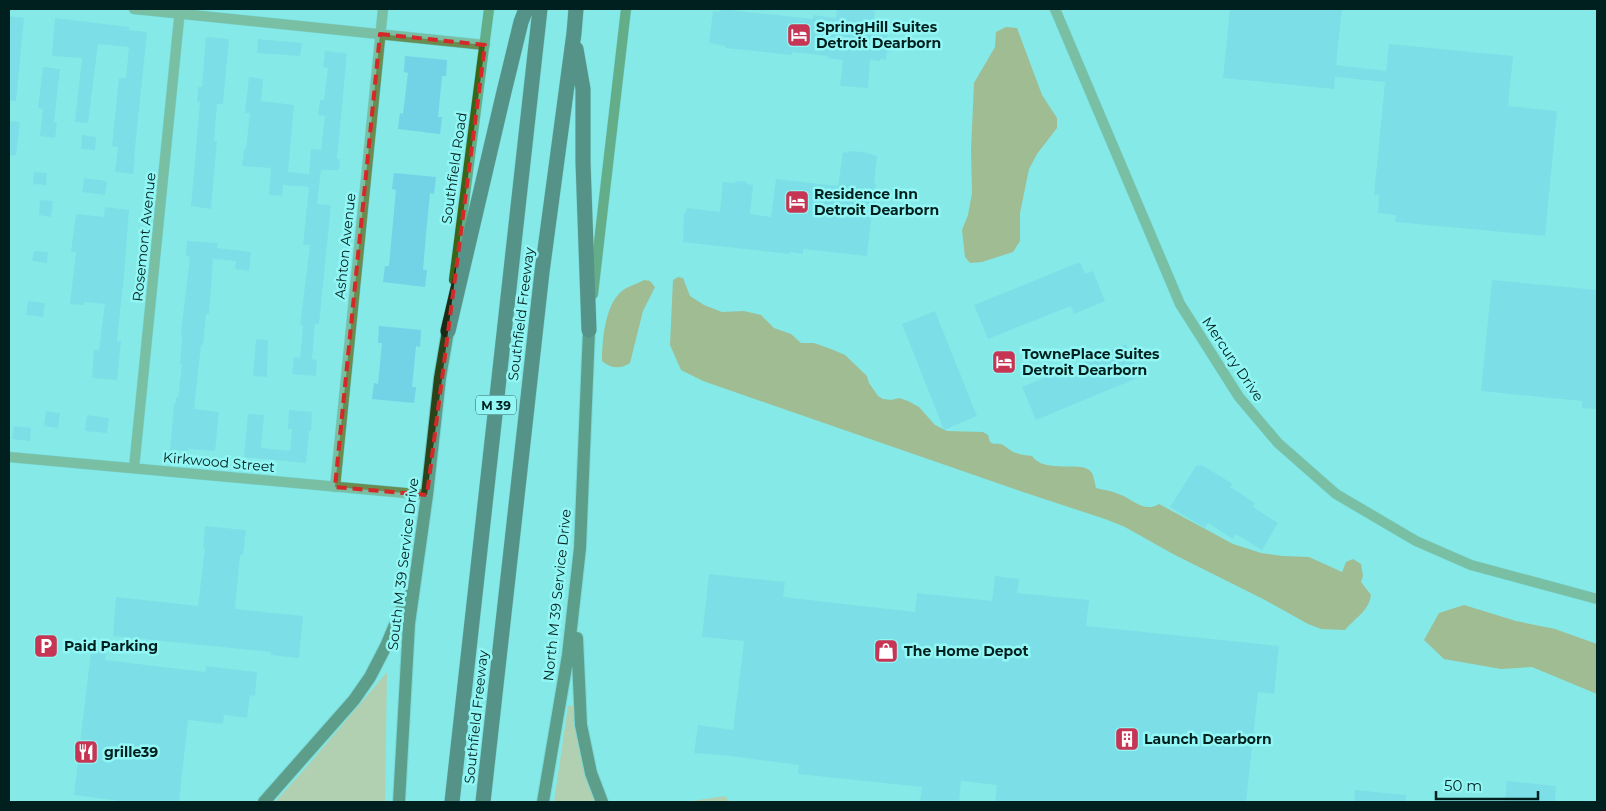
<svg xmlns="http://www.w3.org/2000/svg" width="1606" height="811" viewBox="0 0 1606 811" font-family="Montserrat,sans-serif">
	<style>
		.green { fill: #e4b26f }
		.forest { fill: #be852e }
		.building { fill: #72d2e6 }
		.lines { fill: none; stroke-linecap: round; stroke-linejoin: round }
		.minor-casing { stroke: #6dc5c3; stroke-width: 11 }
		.tertiary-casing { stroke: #6dc5c3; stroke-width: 11 }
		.secondary-casing { stroke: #6dc5c3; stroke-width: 11 }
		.primary-casing { stroke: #6dc5c3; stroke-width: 14 }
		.motorway-casing { stroke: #6dc5c3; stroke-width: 16 }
		.minor { stroke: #698c50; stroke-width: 10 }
		.tertiary { stroke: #698c50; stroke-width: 10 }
		.secondary { stroke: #3c6417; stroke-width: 10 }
		.primary { stroke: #2c431a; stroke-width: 12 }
		.motorway { stroke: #1c2913; stroke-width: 15 }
		.marked { fill: none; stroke: #d62828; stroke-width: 4; stroke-dasharray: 10 6; stroke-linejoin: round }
		.labels { text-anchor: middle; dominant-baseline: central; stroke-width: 5; stroke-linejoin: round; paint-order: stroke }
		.shield { fill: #92f7f4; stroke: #2c605f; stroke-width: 1 }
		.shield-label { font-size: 12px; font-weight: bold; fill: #00201f }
		.poi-label { font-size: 14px; font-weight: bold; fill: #00201f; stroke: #92f7f4; text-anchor: start }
		.street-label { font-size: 14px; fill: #00201f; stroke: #92f7f4 }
	</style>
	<rect width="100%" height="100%" fill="#85e9e7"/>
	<path class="green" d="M387,672L385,802H275L308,765Z
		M568,706H573L575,722L598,802H554Z
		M725,796L730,802H685Z"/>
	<path class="forest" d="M1006,27L1017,28L1042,95L1057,118V128L1037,154L1029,169L1020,213V241L1013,252L982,262L970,263L965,257L962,230L968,215L972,193L971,150L974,83L995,47L996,32Z
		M678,277L683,278L690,296L704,305L722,312L744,311L761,315L774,328L791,334L801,343H814L831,349L845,355L867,376L869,383L878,396L883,399L891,400L899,398L908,401L919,407L935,425L947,431L983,432L988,435L990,442L994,444C1005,442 1007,450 1016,453C1021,455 1027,455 1032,456C1045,475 1084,459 1092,473C1094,477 1095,484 1096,488C1104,490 1113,491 1121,495C1134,500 1144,513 1159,504L1233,544L1261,553L1282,556L1309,557L1342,572L1346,562L1353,559L1361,564L1363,576L1361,582L1371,595C1369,611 1355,618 1345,630L1321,629L1308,624L1265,600L1173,554L1125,527L1105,519L1023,492L703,381L681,370L670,345L673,280Z
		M644,280L650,281L655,287L643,311L630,363C621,369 611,369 602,361C602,341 605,304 622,291C628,286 637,284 644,280Z
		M1464,605L1516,621L1555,629L1597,644V694L1532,667L1501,669L1444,659L1424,640L1439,613Z"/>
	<path class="building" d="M720,9L813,19V15L836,18L837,9H875L874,22L883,23L882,28H889L887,41L890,42L889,52H887L886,60L880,59V61L870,60L868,88L840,86L843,60L828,58V56L792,52V55L725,48V46L709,43L713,11L719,12Z
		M1230,9H1342L1336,65L1386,71L1389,44L1513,56L1508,106L1557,111L1545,236L1395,222L1396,215L1378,213L1379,195H1374L1385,82L1335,77L1334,89L1223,78Z
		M9,16L24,18L16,101H9Z
		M55,18L129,27V30L147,32L134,158H135L133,174L115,172L118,147L112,146L119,78H126L129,47L98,44L88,123L75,122L82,58L52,56Z
		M206,37L229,39L223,104H217L214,141H217L211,209L191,206L200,102H197L198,87H202Z
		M258,39L302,43L300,56L257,53Z
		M325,51L347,53L337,159H340L339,170H321L317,204L331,205L319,324H315L312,359L317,360L316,376L292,374L294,357L300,358L303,325H300L310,245H303L309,187L283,185L282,196L269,195L271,168L242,166L244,149H246L250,113H245L249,77L263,79L261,101L294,105L288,172L309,174L311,149L321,150L325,116L318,115L320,100H324L328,68L323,67Z
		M405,56L447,60L446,76H442L438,117H442L440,134L398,129L400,113L403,114L408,73L404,72Z
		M43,67L60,69L54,122L57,123L55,138L40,136L43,109L38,108Z
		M9,121L20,122L16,155H9Z
		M82,135L96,137L95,150L81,149Z
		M848,151L863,152L877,156L874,184H876L875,189H877L875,206H874L873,212L872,211L867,256L803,249V254L790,252L789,254L683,242L684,213H686L687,208L720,212L723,182L735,183V181L747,182V184L753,185L750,214L771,217L776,179L838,186L843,152L848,153Z
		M34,172L47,173L46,185L33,184Z
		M394,173L436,177L434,194L430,193L426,234L423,270H427L425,287L383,282L385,266H389L396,190L392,189Z
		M84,178L107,181L105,195L82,192Z
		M40,200L53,201L51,217L39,215Z
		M105,207L129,210L124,276L117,339V341H121L117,380L92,378L94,350H99L105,304L84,302V305L70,304L76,252H71L76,214L104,217Z
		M187,241L218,243L217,248L251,252L249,271L235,269L236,261L213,259L209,314H206L203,345H201L194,409L219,412L215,451L188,449V451L170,450L174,403H176V397L178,398L182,364H180L182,337L181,332L190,257L186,256Z
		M34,251L48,252L47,263L32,261Z
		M1080,262L1085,274L1093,271L1105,301L1074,314L1071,306L988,339L974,305Z
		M1492,280L1597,290V409L1582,408V401L1481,391Z
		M28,301L45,303L43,317L26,315Z
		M935,311L977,416L944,430L902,324Z
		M379,326L421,330L420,347L416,346L412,387H416L414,403L372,399L374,383L378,384L382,343H378Z
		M256,339L268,340L267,377L253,376Z
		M1126,344L1140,377L1036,420L1022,387Z
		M289,410L312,412L311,431H309L306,463L244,457L248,414L264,415L261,448L290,451L292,429H288Z
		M46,411L60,413L58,428L44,426Z
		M87,415L109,418L107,433L85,431Z
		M14,426L31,428L30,441L12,439Z
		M1202,465L1233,484L1230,487L1255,503L1253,507L1278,523L1262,550L1236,534L1233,539L1208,523L1205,528L1170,507L1196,466Z
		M205,526L246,530L243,555H240L235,609L303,616L299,658L271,655V652L113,636L116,597L198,606L205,548L203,547Z
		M709,574L785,582L783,597L915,612L917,593L992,601L995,576L1019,579L1017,593L1089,600L1086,626L1279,646L1274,694L1258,692L1246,802H995L997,785L961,781L959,802H920L922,787L798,774L799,765L730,756L694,753L698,725L733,730L744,641L702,637Z
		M91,651L106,653L105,660L205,672L206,666L257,672L255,696L250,695L247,718L224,715L223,724L188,720L179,802H120V801L74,795Z
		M1507,781L1556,786L1555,802H1505Z
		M1355,790L1406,795V802H1354Z"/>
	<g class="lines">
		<defs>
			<path id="minor" d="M134,9L485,45
				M9,457L427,495
				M134,468L180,9
				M335,487L383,9"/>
			<path id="tertiary" d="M1055,9L1180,304L1239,397L1278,443L1336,494L1416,541L1471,565L1597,599"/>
			<path id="secondary" d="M454,280L489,9
				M593,294L626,9"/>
			<path id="primary" d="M577,638L581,725L591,773L602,802
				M264,802L354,700L370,677L386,646L407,596
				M399,802L409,624L427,495L440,378L448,331
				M543,802L568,655L580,548L589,330"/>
			<path id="motorway" d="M576,49L583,89V162L589,330
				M448,331L503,96L521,22L526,9
				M452,802L540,9
				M483,802L542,272L574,33L576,9"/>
		</defs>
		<use href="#minor" class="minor-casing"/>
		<use href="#tertiary" class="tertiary-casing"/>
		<use href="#secondary" class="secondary-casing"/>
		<use href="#primary" class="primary-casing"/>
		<use href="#motorway" class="motorway-casing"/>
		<use href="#minor" class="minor"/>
		<use href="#tertiary" class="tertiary"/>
		<use href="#secondary" class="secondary"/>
		<use href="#primary" class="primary"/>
		<use href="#motorway" class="motorway"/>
	</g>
	<path d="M0 0H1606V811H0ZM380,34L485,45L427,495L335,487Z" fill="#85e9e7" fill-opacity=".55" fill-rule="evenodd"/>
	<path class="marked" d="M380,34L485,45L427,495L335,487Z"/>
	<defs>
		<symbol id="hotel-square" viewBox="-11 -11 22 22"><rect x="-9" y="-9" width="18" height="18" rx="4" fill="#c63654" stroke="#92f7f4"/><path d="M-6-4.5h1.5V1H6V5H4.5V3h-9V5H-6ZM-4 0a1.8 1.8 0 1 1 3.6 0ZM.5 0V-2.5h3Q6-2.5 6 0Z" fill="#fff"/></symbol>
		<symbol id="parking-square" viewBox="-11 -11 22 22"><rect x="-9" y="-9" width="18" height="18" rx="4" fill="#c63654" stroke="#92f7f4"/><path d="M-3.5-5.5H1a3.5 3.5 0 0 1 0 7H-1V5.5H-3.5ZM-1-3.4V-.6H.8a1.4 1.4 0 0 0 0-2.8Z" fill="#fff"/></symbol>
		<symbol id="shop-square" viewBox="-11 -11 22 22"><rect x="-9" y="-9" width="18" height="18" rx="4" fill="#c63654" stroke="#92f7f4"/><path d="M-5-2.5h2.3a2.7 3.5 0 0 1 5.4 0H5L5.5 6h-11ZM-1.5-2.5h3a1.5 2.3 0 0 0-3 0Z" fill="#fff"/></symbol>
		<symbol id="building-square" viewBox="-11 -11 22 22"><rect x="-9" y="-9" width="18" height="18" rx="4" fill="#c63654" stroke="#92f7f4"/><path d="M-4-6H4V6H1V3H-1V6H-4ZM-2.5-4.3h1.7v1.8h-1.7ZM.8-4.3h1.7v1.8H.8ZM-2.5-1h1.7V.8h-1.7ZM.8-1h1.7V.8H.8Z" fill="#fff"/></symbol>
		<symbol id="restaurant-square" viewBox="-11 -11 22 22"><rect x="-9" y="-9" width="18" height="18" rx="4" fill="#c63654" stroke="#92f7f4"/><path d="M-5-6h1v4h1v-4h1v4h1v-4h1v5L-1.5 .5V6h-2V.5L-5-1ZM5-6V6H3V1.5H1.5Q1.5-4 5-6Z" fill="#fff"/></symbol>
	</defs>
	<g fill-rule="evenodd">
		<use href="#hotel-square" x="785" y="21" width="28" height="28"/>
		<use href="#hotel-square" x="783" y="188" width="28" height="28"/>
		<use href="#hotel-square" x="990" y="348" width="28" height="28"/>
		<use href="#parking-square" x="32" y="632" width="28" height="28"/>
		<use href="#shop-square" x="872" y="637" width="28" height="28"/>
		<use href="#building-square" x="1113" y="725" width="28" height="28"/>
		<use href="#restaurant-square" x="72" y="738" width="28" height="28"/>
	</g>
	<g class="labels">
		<rect class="shield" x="476" y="395.5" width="40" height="19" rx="4"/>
		<g class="shield-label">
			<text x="496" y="405">M 39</text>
		</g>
		<g class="poi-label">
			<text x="816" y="27">SpringHill Suites<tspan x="816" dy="16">Detroit Dearborn</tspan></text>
			<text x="814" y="194">Residence Inn<tspan x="814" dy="16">Detroit Dearborn</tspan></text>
			<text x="1022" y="354">TownePlace Suites<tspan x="1022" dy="16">Detroit Dearborn</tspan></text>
			<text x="64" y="646">Paid Parking</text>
			<text x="904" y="651">The Home Depot</text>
			<text x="1144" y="739">Launch Dearborn</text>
			<text x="104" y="752">grille39</text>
		</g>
		<g class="street-label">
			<text transform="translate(454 168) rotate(-82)">Southfield Road</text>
			<text transform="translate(144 237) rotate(-84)">Rosemont Avenue</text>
			<text transform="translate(345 246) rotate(-84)">Ashton Avenue</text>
			<text transform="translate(521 314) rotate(-83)">Southfield Freeway</text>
			<text transform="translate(1233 359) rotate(56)">Mercury Drive</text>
			<text transform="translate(219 462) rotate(5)">Kirkwood Street</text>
			<text transform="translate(403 564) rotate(-83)">South M 39 Service Drive</text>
			<text transform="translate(557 595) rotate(-84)">North M 39 Service Drive</text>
			<text transform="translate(476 717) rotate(-84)">Southfield Freeway</text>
		</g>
	</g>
	<rect width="1606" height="811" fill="none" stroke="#00201f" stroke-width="20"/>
	<path d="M1436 791v8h102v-8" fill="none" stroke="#00201f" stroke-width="2.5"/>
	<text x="1444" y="791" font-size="15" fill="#00201f" stroke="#92f7f4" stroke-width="4" paint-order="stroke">50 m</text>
</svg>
